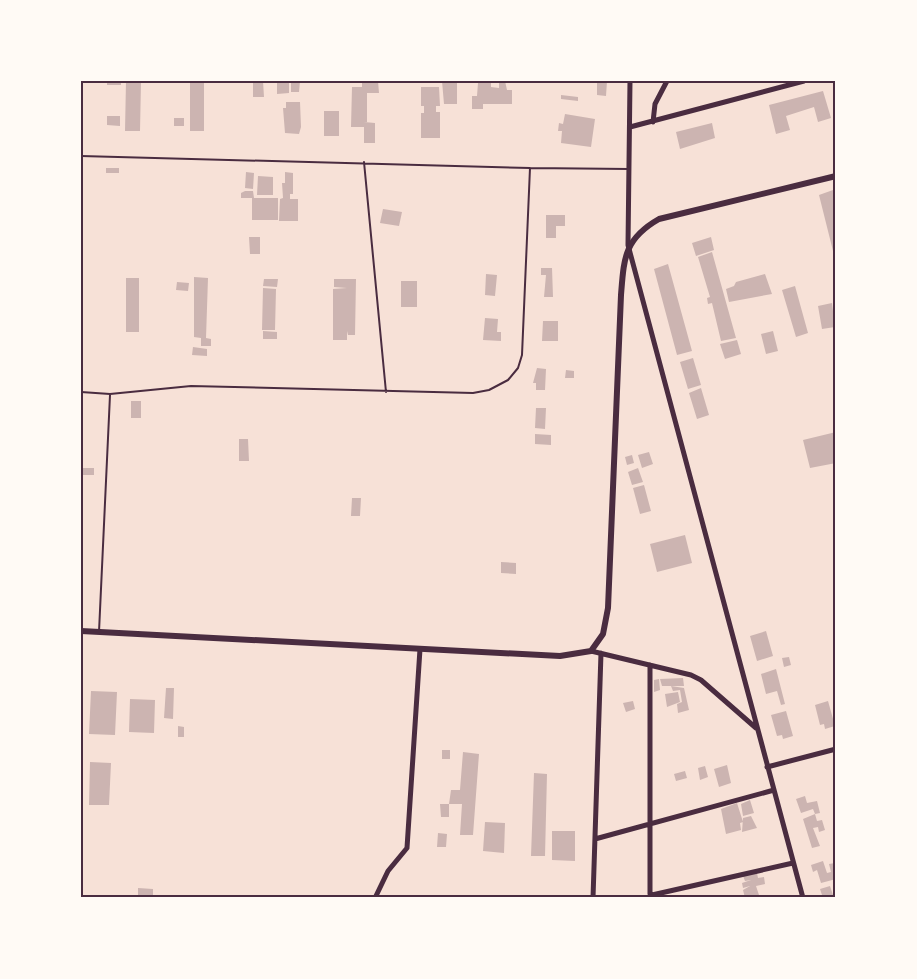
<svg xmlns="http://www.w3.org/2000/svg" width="917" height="979" viewBox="0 0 917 979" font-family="Helvetica,sans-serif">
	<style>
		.building { fill: #ccb4b1 }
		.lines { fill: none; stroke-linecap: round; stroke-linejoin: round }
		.service { stroke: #4a2c40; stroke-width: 2 }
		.minor { stroke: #4a2c40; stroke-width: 5 }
		.tertiary { stroke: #4a2c40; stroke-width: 6 }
		.neatline { fill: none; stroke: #4a2c40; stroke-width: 2 }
	</style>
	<rect width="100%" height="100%" fill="#f7e1d7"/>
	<path class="building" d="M107,81H121V85H107Z
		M126,81H141L140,131H125Z
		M190,81H204V131H190Z
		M253,81H263L264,97H253Z
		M277,81H289V93L277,94Z
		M291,81H300L299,92H291Z
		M362,81H378L379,93H367V122H364L375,123V143H364V127H351L352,87H362Z
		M442,81H457V104H444Z
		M499,81H505L507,90H512V104H483V109H472V96H477L478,83H491V87L499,88Z
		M597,81H607L606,96L597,95Z
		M421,87H439L440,106H436V112H440V138H421V113H424V106H421Z
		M823,91L831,118L818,122L814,107L786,116L790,130L776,134L769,105Z
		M561,95L578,97V101L561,99Z
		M286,102H300L301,127L299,134L285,133L283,108H286Z
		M324,111H339V136H324Z
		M565,114L595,119L591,147L561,143L562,131H558L559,123L563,124Z
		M107,116H120V126L107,125Z
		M174,118H184V126H174Z
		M712,123L715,138L680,149L676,132Z
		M106,168H119V173H106Z
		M246,172L254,173L253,189L245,188Z
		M285,172L293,173V194H290V199H298V221H279L280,199L283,198L282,183H285Z
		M258,176L273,177V195H257Z
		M833,190L836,202L835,259L819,195Z
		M245,191H253L254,198H241V193Z
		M252,198H278V220H252Z
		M383,209L402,212L399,226L380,223Z
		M546,215H565V226H556V238H546Z
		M249,237H260V254H250Z
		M711,237L714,250L696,256L692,243Z
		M712,252L736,338L721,341L712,303L708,304L707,298L710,297L698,257Z
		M668,264L692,351L677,355L654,269Z
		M541,268H552L553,297H544L546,275H541Z
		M486,274L497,275L495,296L485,295Z
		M765,274L772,294L729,302L726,289L734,286L736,282Z
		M194,277L208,278L206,338L211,339V346H201V338L194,337Z
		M126,278H139V332H126Z
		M264,279H278L277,287L263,286Z
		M334,279H356L355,335H348L347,331V340H333V289L347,288L334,287Z
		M401,281H417V307H401Z
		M177,282L189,283L188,291L176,290Z
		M795,286L808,333L796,337L782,290Z
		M263,288L276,289L275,330H262Z
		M832,303L835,327L822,329L818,306Z
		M485,318L498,319L497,332H501V341L483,340Z
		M543,321H558V341H542Z
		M263,331L277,332V339H263Z
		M773,331L778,351L766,354L761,334Z
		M737,340L741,354L725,359L720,344Z
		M193,347L207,349V356L192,355Z
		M693,358L701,385L688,389L680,362Z
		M537,368L546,369L545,390H536V383H533Z
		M566,370L574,371V378H565Z
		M701,388L709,415L697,419L689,393Z
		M131,401H141V418H131Z
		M536,408H546L545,429L535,428Z
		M836,432V463L810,468L803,440Z
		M535,434L551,435V445L535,444Z
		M239,439H248L249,461H239Z
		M649,452L653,464L642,468L638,455Z
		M632,455L634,463L627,465L625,457Z
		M81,468H94V475H81Z
		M638,468L643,482L632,485L628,472Z
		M644,485L651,511L640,514L633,488Z
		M352,498H361L360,516H351Z
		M685,535L692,563L657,572L650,544Z
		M501,562L516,563V574L501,573Z
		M766,631L773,656L757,661L750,636Z
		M789,657L791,665L784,667L782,658Z
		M776,669L785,704L781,705L777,691L766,694L761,674Z
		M683,678L684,686H662L660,679Z
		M659,679L660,690L654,692V680Z
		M671,686L684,688L689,710L678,713L677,704L682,702L680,690L673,691Z
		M166,688H174L173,719L164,718Z
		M91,691L117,692L115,735L89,734Z
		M678,692L680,702L667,707L665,694Z
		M130,699L155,700L154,733L129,732Z
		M633,701L635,709L626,712L623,703Z
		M828,701L835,726L825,729L824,724L820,725L815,705Z
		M786,711L793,736L783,739L782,735L777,736L771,715Z
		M178,726L184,727V737H178Z
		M442,750H450V759H442Z
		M463,752L479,754L473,835H460L462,804H449L451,790H460Z
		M90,762L111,763L109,805H89Z
		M727,765L731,783L719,787L714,769Z
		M705,766L708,777L700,780L698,768Z
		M685,771L687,778L676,781L674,774Z
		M534,773L547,774L545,856H531Z
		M805,796L807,803L817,801L820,813L815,814L817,821L822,820L825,830L819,832L818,827L813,828L820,846L812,848L803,819L815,814L813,809L801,813L796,799Z
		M750,800L754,813L743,816L741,804Z
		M737,803L743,822L740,823L741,830L726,834L721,809Z
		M440,804H449V817H441Z
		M751,816L757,828L742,832L743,818Z
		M485,822L505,823L504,853L483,851Z
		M552,831H575V861L552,860Z
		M438,833L447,834L446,847H437Z
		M823,861L827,873L831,872L829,864L835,863L836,879L821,883L817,870L813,872L811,865Z
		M757,873L758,878L764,877L765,884L756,886L760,898H745L743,890L750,886L743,888L742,883L751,880L745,881L743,876Z
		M830,886L834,898H823L820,889Z
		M138,888L153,889V898H138Z"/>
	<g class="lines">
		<path class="service" d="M81,156L530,168L629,169
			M364,162L386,392
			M81,392L110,394L191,386L473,393L489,390L508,380L518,368L522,355L530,168
			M99,632L110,395"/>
		<path class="minor" d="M630,81L628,245L803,898
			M653,122L655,104L667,81
			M630,127L804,81
			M591,651L691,675L701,680L756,728
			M650,665V894L652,895L793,863
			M767,767L836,749
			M595,839L774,790
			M375,898L388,871L407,848L420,649
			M593,898L601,653"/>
		<path class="tertiary" d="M81,631L560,656L591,651L603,634L608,608L621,295C624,258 624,239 659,219L836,176"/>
	</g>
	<rect width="917" height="979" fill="none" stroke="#fffaf5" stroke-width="165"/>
	<rect x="82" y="82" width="752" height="814" class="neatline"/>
</svg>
